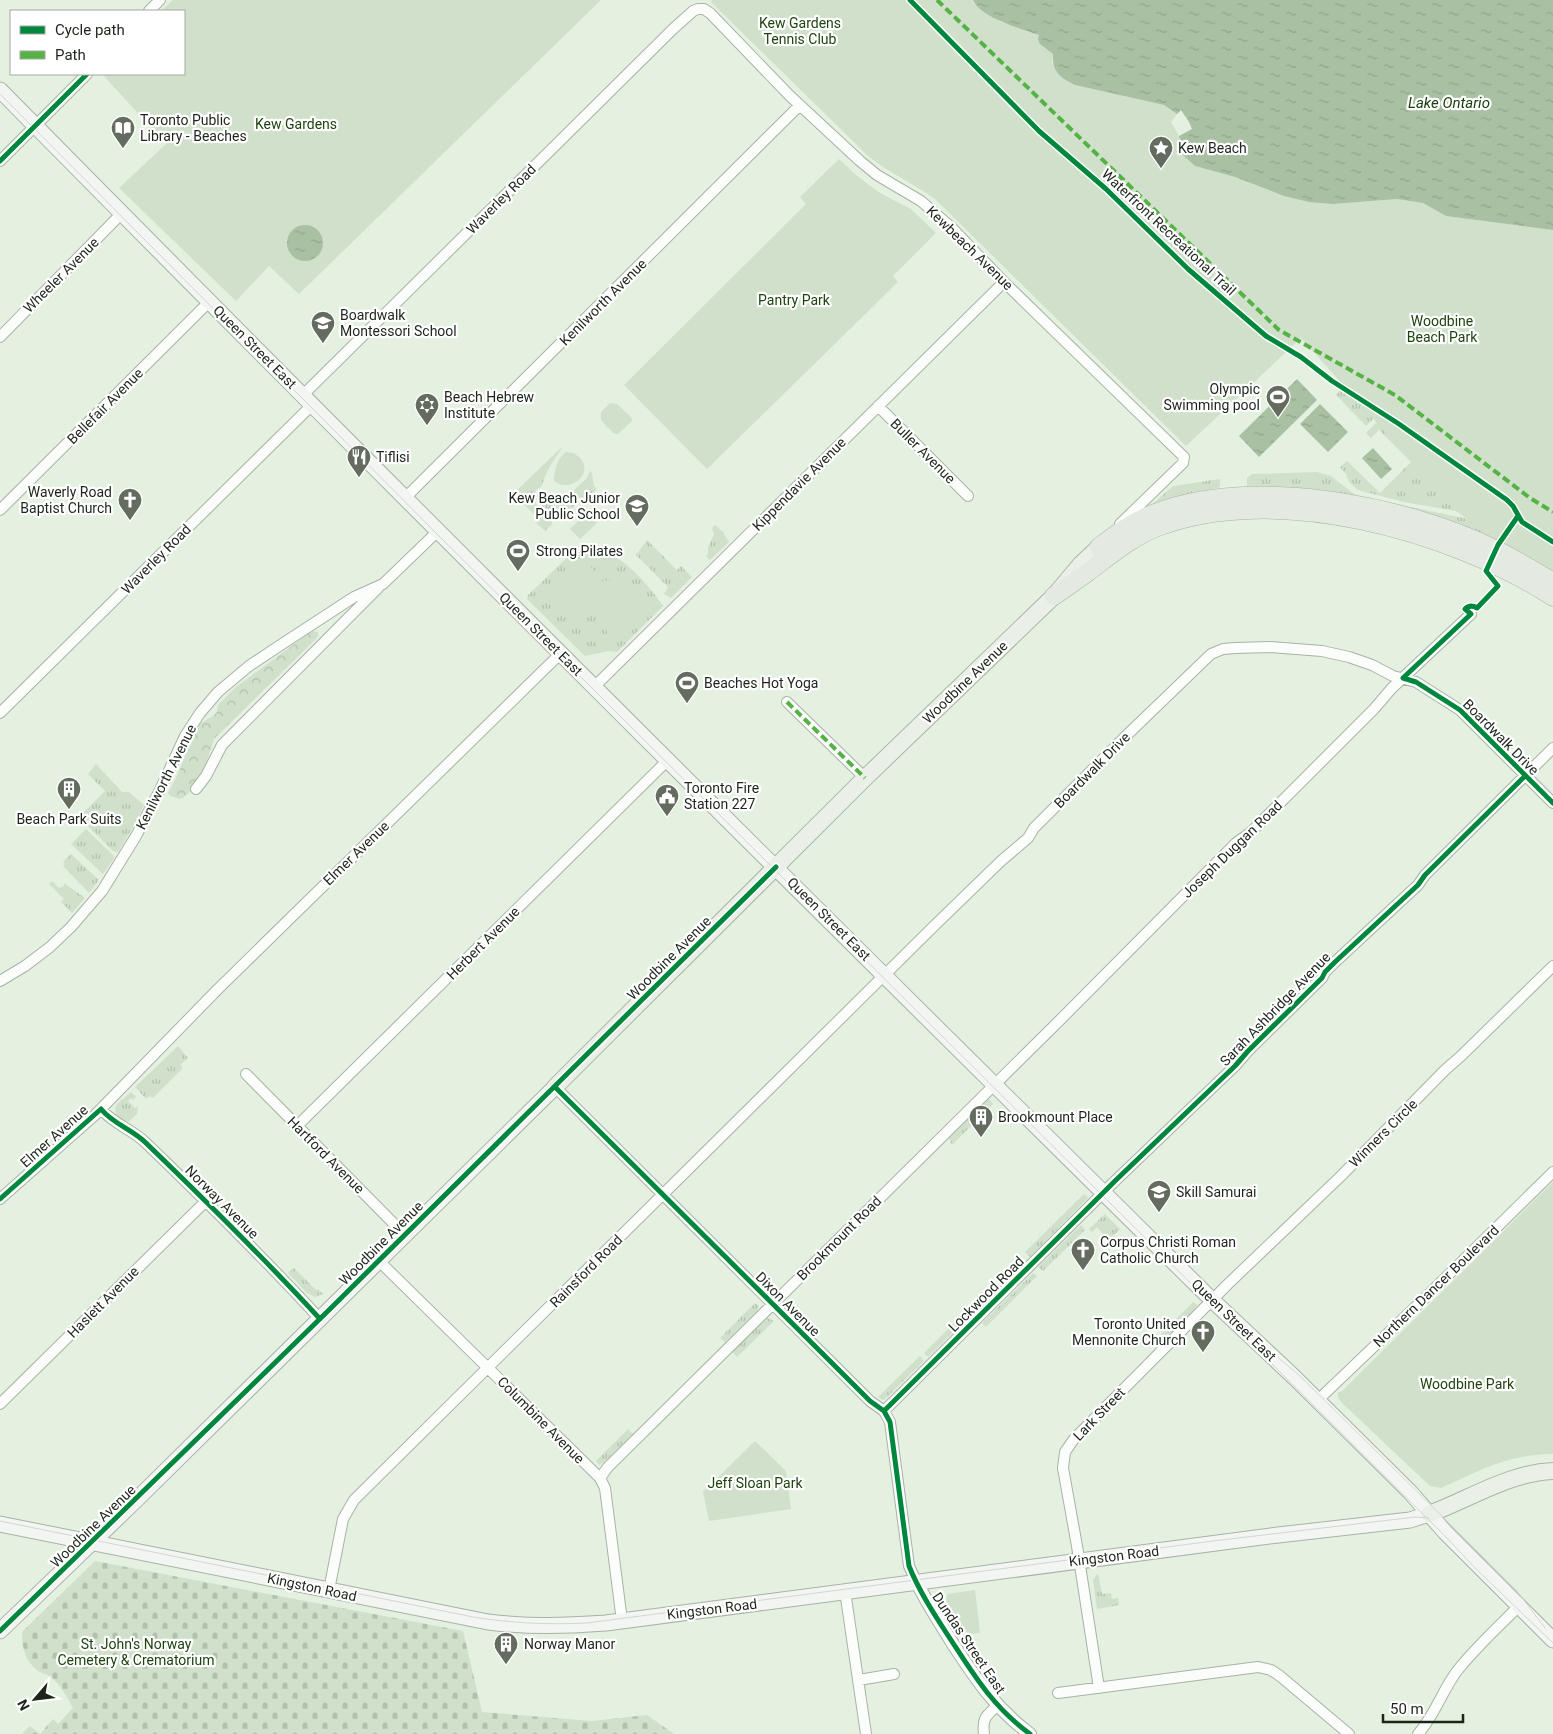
<svg xmlns="http://www.w3.org/2000/svg" width="1553" height="1734" viewBox="0 0 1553 1734" font-family="Roboto,sans-serif">
	<style>
		.grass { fill: url(#grass-tufts) }
		.forest { fill: url(#forest-crowns) }
		.cemetery { fill: url(#cemetery-stones) }
		.green { fill: #d0e0cb }
		.water { fill: url(#water-ripples) }
		.lines { fill: none; stroke-linecap: round; stroke-linejoin: round }
		.minor-casing { stroke: #a9b2a6; stroke-width: 12 }
		.tertiary-casing { stroke: #a9b2a6; stroke-width: 14 }
		.secondary-casing { stroke: #a9b2a6; stroke-width: 17 }
		.primary-casing { stroke: #a9b5a5; stroke-width: 18 }
		.trunk-casing { stroke: #a9b5a5; stroke-width: 19 }
		.minor { stroke: #fbfdfa; stroke-width: 10 }
		.tertiary { stroke: #fbfdfa; stroke-width: 12 }
		.secondary { stroke: #f2f5f1; stroke-width: 15 }
		.primary { stroke: #eaefe8; stroke-width: 16 }
		.trunk { stroke: #e4eae2; stroke-width: 18 }
		.tram { stroke: #d2d6d1; stroke-width: 1 }
		.quiet { stroke: #55b245; stroke-width: 4; stroke-dasharray: 8 4; stroke-linecap: butt }
		.cycleway-casing { stroke: #fff; stroke-width: 8 }
		.cycleway { stroke: #00873e; stroke-width: 5 }
		.labels { text-anchor: middle; dominant-baseline: central; stroke-width: 4.5; stroke-linejoin: round; paint-order: stroke }
		.park-label { font-size: 14px; fill: #1e430f; stroke: #fff }
		.poi-label { font-size: 14px; fill: #1d251a; stroke: #fff; text-anchor: start }
		.street-label { font-size: 14px; fill: #1d251a; stroke: #fff }
		.water-label { font-size: 15px; font-style: italic; fill: #1b400c; stroke: #fff }
	</style>
	<defs>
		<pattern id="grass-tufts" width="24" height="20" patternUnits="userSpaceOnUse" patternTransform="scale(1.25)"><rect width="24" height="20" fill="#d0e0cb"/><path d="M3 7l-1-3M5 7V3M7 7l1-3M15 17l-1-3M17 17v-4M19 17l1-3" fill="none" stroke="#b2c0ae"/></pattern>
		<pattern id="forest-crowns" width="20" height="18" patternUnits="userSpaceOnUse" patternTransform="scale(1.25)"><rect width="20" height="18" fill="#d0e0cb"/><path d="M2 6a3 3 0 1 1 6 0M12 15a3 3 0 1 1 6 0" fill="none" stroke="#b2c0ae"/></pattern>
		<pattern id="cemetery-stones" width="16" height="16" patternUnits="userSpaceOnUse" patternTransform="scale(1.25)"><rect width="16" height="16" fill="#d0e0cb"/><path d="M2 7V4a2 2 0 0 1 4 0v3zM10 15v-3a2 2 0 0 1 4 0v3z" fill="#b2c0ae"/></pattern>
		<pattern id="water-ripples" width="26" height="14" patternUnits="userSpaceOnUse" patternTransform="scale(1.25)"><rect width="26" height="14" fill="#a9c0a2"/><path d="M2 4q2-2 4 0t4 0M15 11q2-2 4 0t4 0" fill="none" stroke="#91a58b"/></pattern>
	</defs>
	<rect width="100%" height="100%" fill="#e4f0e0"/>
	<path class="grass" d="M1340,390L1378,414L1366,426L1336,395Z
		M1382,417L1456,511L1404,502L1358,490L1350,483L1346,476L1347,475L1340,467L1347,461L1380,493L1411,462L1379,430L1371,438L1366,433Z
		M563,446C558,455 552,462 548,470C544,476 544,483 540,488H538C526,501 543,510 552,517V524L545,531L536,523L539,519L513,494Z
		M590,471L592,473L594,486L597,489L590,496L580,502L573,491L586,479Z
		M1317,472L1331,476L1354,494L1361,497L1464,518L1500,532L1495,544L1273,488L1247,486V478L1252,474Z
		M1220,479V487L1148,508L1173,486Z
		M541,491L544,496C556,496 565,490 575,501L574,506L571,509L562,508L552,513L543,507L537,499V493Z
		M715,525L722,531L729,542L710,560L706,556L708,554V548L714,534L712,528Z
		M647,540L677,570L681,566L692,577L671,598L664,594L668,587L636,555Z
		M573,552C588,552 611,552 623,562C634,570 656,594 663,606L617,652L609,651L585,656L527,599L528,595Z
		M96,764L122,792H129L144,805L137,820L118,852L113,851L79,817L105,791L88,774Z
		M86,829L115,857L103,874L71,844Z
		M71,854L99,880L89,893L63,866L65,864L63,862Z
		M52,881L59,888L64,886V883L85,898L72,913L61,902L64,899L49,884Z
		M178,1046L188,1058L180,1065L183,1068L153,1098L150,1096L146,1099L135,1087Z
		M131,1092L136,1097L133,1100L131,1098L128,1101L135,1108L138,1106L137,1114L128,1122L117,1117L115,1109L116,1105Z
		M989,1099L993,1104L952,1145L949,1138Z
		M1084,1194L1088,1197L1087,1199L1030,1257L1025,1252Z
		M1105,1214L1120,1229L1113,1236L1106,1237L1097,1227L1092,1232L1089,1229Z
		M1081,1225L1085,1230L1043,1271L1038,1267Z
		M294,1268L316,1290L318,1289L323,1294L315,1297L307,1293L288,1273Z
		M1033,1273L1037,1276L986,1327L982,1323Z
		M995,1282L999,1287L928,1357L924,1353Z
		M1193,1302L1197,1305L1194,1310L1159,1344L1155,1340Z
		M755,1303L759,1306L757,1311L725,1342L720,1338Z
		M768,1318L774,1321L737,1357L732,1351Z
		M920,1356L924,1361L885,1399L883,1400L878,1397Z
		M628,1429L633,1434L604,1462L599,1465L596,1461Z
		M1098,1573L1102,1594L1111,1593L1112,1599L1118,1598L1119,1605L1097,1609L1093,1580Z"/>
	<path class="forest" d="M312,631L318,632V636L315,640L214,739L204,770L191,791L184,797L180,799L170,796L168,793L178,774L192,738L201,723L213,716L217,712L218,705L236,687Z"/>
	<path class="cemetery" d="M95,1561L463,1631L482,1712L592,1721L647,1715L674,1734H22L30,1726L40,1734L53,1719L58,1724L73,1708C67,1697 60,1683 49,1676C46,1674 41,1673 38,1671C25,1661 22,1648 22,1632Z"/>
	<path class="green" d="M173,0H601L299,294L269,266L236,301L119,188L166,144L102,74H184V11H161Z
		M712,0H973L974,3L1001,22L1040,35V44L1053,54L1052,63L1075,85L1164,105L1177,114L1171,122L1179,136L1184,155L1195,166L1235,177L1284,196L1333,204L1397,199L1423,203L1446,216L1553,230V575L1527,560L1529,557L1497,541L1456,511L1301,338L1186,446L935,199C913,183 889,173 868,156L711,2Z
		M839,159L856,175L880,193L911,209L936,233L893,276L898,282L707,469L624,385L806,204L800,197Z
		M610,403L617,404L632,418V421L618,434L613,433L601,420V412Z
		M566,452C572,452 576,454 580,458C595,475 568,493 554,481C554,471 557,458 566,452Z
		M587,513L597,523L580,539L570,529Z
		M584,561C592,567 597,573 600,582C620,577 634,585 644,603L616,638L610,637L595,610L582,620L545,596L544,591Z
		M1553,1182V1454C1509,1454 1480,1470 1441,1488L1430,1486L1341,1402L1338,1397V1392H1341Z
		M755,1441L786,1471L791,1509L709,1521L703,1492Z
		M975,1590L980,1633L969,1634L960,1627L946,1604L947,1594Z"/>
	<path class="water" d="M973,0H1553V230L1446,216L1423,203L1397,199L1333,204L1309,202L1284,196L1235,177L1195,166L1183,155L1179,136L1192,129L1189,122L1181,110L1177,114L1164,105L1075,85C1060,77 1052,72 1053,54L1040,44L1038,39L1039,35C1022,29 981,18 973,0Z
		M287 243a18 18 0 1 1 36 0a18 18 0 1 1-36 0Z
		M1297,379L1317,400L1259,457L1239,436Z
		M1320,404L1348,432L1328,452L1300,424Z
		M1373,448L1392,469L1381,479L1362,458Z"/>
	<g class="lines">
		<defs>
			<path id="minor" d="M149,11L160,0
				M0,161L87,74
				M0,337L122,213
				M303,395L673,29L693,11L698,9H704L710,13L790,96L860,161L877,175L921,201L951,227L1004,282L1184,457L1183,463L1120,524
				M878,406L968,496
				M405,498L800,105
				M0,510L209,302
				M594,687L1004,282
				M787,702L865,778
				M0,713L312,405
				M196,789L206,776L222,745L379,587
				M0,981L25,966L50,947L71,927L102,891L136,836L160,790L185,736L200,713L218,692L249,666L276,648L354,597L383,584L438,531
				M246,1074L405,1235
				M555,1087L870,1401L884,1411L890,1422L909,1566L916,1581
				M101,1109C113,1124 132,1129 146,1143C205,1200 264,1258 320,1319
				M297,1126L668,760
				M0,1199L95,1115L218,989L561,653
				M379,1261L600,1478L605,1488L622,1621
				M1318,1400L1430,1293L1553,1172
				M0,1404L206,1201
				M884,1411L1116,1180L1235,1066L1248,1051L1322,978L1325,972L1335,962L1418,885L1425,875L1553,748
				M600,1478L608,1467L1057,1023L1236,843L1250,833L1374,709L1392,688L1471,614
				M329,1590L343,1519L354,1500L933,927L1001,861L1028,838L1034,828L1129,733L1211,654L1223,649L1235,648L1270,647L1322,651L1349,657L1372,665L1393,676L1416,682L1460,710L1553,803
				M845,1591L866,1734
				M859,1680L894,1674
				M1099,1688L1077,1546L1063,1468L1065,1452L1074,1439L1228,1284L1341,1176L1445,1070L1461,1056L1553,966
				M1058,1693L1258,1667L1271,1670L1280,1676L1349,1734
				M984,1734C982,1718 986,1716 997,1706
				M1418,1734C1435,1715 1442,1691 1457,1671C1475,1648 1498,1627 1519,1606"/>
			<path id="tertiary" d="M916,1581C927,1603 940,1623 953,1644C976,1679 995,1708 1030,1734"/>
			<path id="secondary" d="M0,90C401,497 806,899 1212,1300L1295,1378L1410,1492L1445,1532L1553,1640
				M0,1524L488,1622C530,1627 564,1626 606,1623L1278,1535L1410,1520L1429,1514
				M0,1631L134,1502L555,1087"/>
			<path id="primary" d="M555,1087L865,778L1054,596L1081,564L1099,547
				M1429,1514C1470,1499 1508,1473 1553,1471"/>
			<path id="trunk" d="M1099,547C1115,534 1132,523 1150,515C1249,474 1404,504 1497,550C1516,560 1535,571 1553,582
				M1054,596C1066,588 1077,580 1088,572C1111,555 1132,537 1158,527C1276,482 1451,531 1553,597"/>
		</defs>
		<use href="#minor" class="minor-casing"/>
		<use href="#tertiary" class="tertiary-casing"/>
		<use href="#secondary" class="secondary-casing"/>
		<use href="#primary" class="primary-casing"/>
		<use href="#trunk" class="trunk-casing"/>
		<use href="#minor" class="minor"/>
		<use href="#tertiary" class="tertiary"/>
		<use href="#secondary" class="secondary"/>
		<use href="#primary" class="primary"/>
		<use href="#trunk" class="trunk"/>
		<path class="tram" d="M0,94L436,533L1447,1538L1474,1567L1553,1643
			M1263,1345L1300,1376L1455,1529L1517,1591L1545,1628
			M0,1521L473,1617C511,1623 548,1625 587,1623L1213,1541L1415,1517L1429,1518"/>
		<path class="quiet" d="M937,0L1279,330L1395,395L1530,498L1553,512
			M787,702L865,778"/>
		<defs>
			<path id="cycleway" d="M910,0L1039,131L1106,189L1188,269L1266,336L1301,357L1332,381L1399,424L1507,500L1513,506L1522,522L1553,542
				M0,161L87,74
				M1403,678L1471,614L1465,609C1468,606 1472,605 1477,608L1498,586L1486,571L1498,545L1518,516
				M1403,678L1416,682L1460,710L1553,803
				M555,1087L870,1401L884,1411L890,1422L909,1566C919,1591 934,1614 949,1637C974,1675 992,1706 1030,1734
				M0,1199L101,1109C113,1124 132,1129 146,1143C205,1200 264,1258 320,1319
				M884,1411L1116,1180L1235,1066L1248,1051L1322,978L1325,972L1335,962L1418,885L1425,875L1525,776
				M0,1631L331,1308L776,867"/>
		</defs>
		<use href="#cycleway" class="cycleway-casing"/>
		<use href="#cycleway" class="cycleway"/>
	</g>
	<defs>
		<symbol id="library-pin" viewBox="-11 -11 22 30"><path d="M0 17L-7.5 6A9.5 9.5 0 1 1 7.5 6Z" fill="#636c5f" stroke="#fff"/><path d="M-6-4Q-3-5.5-.7-3.5V5Q-3 3-6 4ZM6-4Q3-5.5 .7-3.5V5Q3 3 6 4Z" fill="#fff"/></symbol>
		<symbol id="sight-pin" viewBox="-11 -11 22 30"><path d="M0 17L-7.5 6A9.5 9.5 0 1 1 7.5 6Z" fill="#636c5f" stroke="#fff"/><path d="M0-6L1.8-2.2L6-1.7L2.9 1.2L3.7 5.4L0 3.3L-3.7 5.4L-2.9 1.2L-6-1.7L-1.8-2.2Z" fill="#fff"/></symbol>
		<symbol id="school-pin" viewBox="-11 -11 22 30"><path d="M0 17L-7.5 6A9.5 9.5 0 1 1 7.5 6Z" fill="#636c5f" stroke="#fff"/><path d="M0-5L7-2L0 1L-7-2ZM-4 1L0 2.5L4 1V4Q0 6-4 4Z" fill="#fff"/></symbol>
		<symbol id="stadium-pin" viewBox="-11 -11 22 30"><path d="M0 17L-7.5 6A9.5 9.5 0 1 1 7.5 6Z" fill="#636c5f" stroke="#fff"/><path d="M0-5a6.5 5 0 1 0 0 10a6.5 5 0 1 0 0-10ZM-3.5-1.8h7v3.6h-7Z" fill="#fff"/></symbol>
		<symbol id="synagogue-pin" viewBox="-11 -11 22 30"><path d="M0 17L-7.5 6A9.5 9.5 0 1 1 7.5 6Z" fill="#636c5f" stroke="#fff"/><path d="M0-6.5L5.6 3.2H-5.6ZM0 6.5L5.6-3.2H-5.6Z" fill="#fff"/></symbol>
		<symbol id="restaurant-pin" viewBox="-11 -11 22 30"><path d="M0 17L-7.5 6A9.5 9.5 0 1 1 7.5 6Z" fill="#636c5f" stroke="#fff"/><path d="M-5-6h1v4h1v-4h1v4h1v-4h1v5L-1.5 .5V6h-2V.5L-5-1ZM5-6V6H3V1.5H1.5Q1.5-4 5-6Z" fill="#fff"/></symbol>
		<symbol id="church-pin" viewBox="-11 -11 22 30"><path d="M0 17L-7.5 6A9.5 9.5 0 1 1 7.5 6Z" fill="#636c5f" stroke="#fff"/><path d="M-1.2-6h2.4v3.5h3.3v2.4h-3.3V6h-2.4V-.1h-3.3v-2.4h3.3Z" fill="#fff"/></symbol>
		<symbol id="building-pin" viewBox="-11 -11 22 30"><path d="M0 17L-7.5 6A9.5 9.5 0 1 1 7.5 6Z" fill="#636c5f" stroke="#fff"/><path d="M-4-6H4V6H1V3H-1V6H-4ZM-2.5-4.3h1.7v1.8h-1.7ZM.8-4.3h1.7v1.8H.8ZM-2.5-1h1.7V.8h-1.7ZM.8-1h1.7V.8H.8Z" fill="#fff"/></symbol>
		<symbol id="civic-pin" viewBox="-11 -11 22 30"><path d="M0 17L-7.5 6A9.5 9.5 0 1 1 7.5 6Z" fill="#636c5f" stroke="#fff"/><path d="M-.6-6.5H3V-4.5H.6V-3L4-1V1h2V6H-6V1h2V-1L-.6-3ZM-1.2 2.5V6h2.4V2.5Z" fill="#fff"/></symbol>
	</defs>
	<g fill-rule="evenodd">
		<use href="#library-pin" x="109" y="114" width="28" height="38"/>
		<use href="#sight-pin" x="1147" y="134" width="28" height="38"/>
		<use href="#school-pin" x="309" y="309" width="28" height="38"/>
		<use href="#stadium-pin" x="1264" y="383" width="28" height="38"/>
		<use href="#synagogue-pin" x="413" y="391" width="28" height="38"/>
		<use href="#restaurant-pin" x="345" y="443" width="28" height="38"/>
		<use href="#church-pin" x="116" y="486" width="28" height="38"/>
		<use href="#school-pin" x="623" y="492" width="28" height="38"/>
		<use href="#stadium-pin" x="504" y="537" width="28" height="38"/>
		<use href="#stadium-pin" x="673" y="669" width="28" height="38"/>
		<use href="#building-pin" x="55" y="775" width="28" height="38"/>
		<use href="#civic-pin" x="653" y="782" width="28" height="38"/>
		<use href="#building-pin" x="967" y="1103" width="28" height="38"/>
		<use href="#school-pin" x="1145" y="1178" width="28" height="38"/>
		<use href="#church-pin" x="1069" y="1236" width="28" height="38"/>
		<use href="#church-pin" x="1189" y="1318" width="28" height="38"/>
		<use href="#building-pin" x="492" y="1630" width="28" height="38"/>
	</g>
	<g class="labels">
		<g class="park-label">
			<text x="800" y="23">Kew Gardens<tspan x="800" dy="16">Tennis Club</tspan></text>
			<text x="296" y="124">Kew Gardens</text>
			<text x="794" y="300">Pantry Park</text>
			<text x="1442" y="321">Woodbine<tspan x="1442" dy="16">Beach Park</tspan></text>
			<text x="1467" y="1384">Woodbine Park</text>
			<text x="755" y="1483">Jeff Sloan Park</text>
			<text x="136" y="1644">St. John's Norway<tspan x="136" dy="16">Cemetery &amp; Crematorium</tspan></text>
		</g>
		<g class="poi-label">
			<text x="140" y="120">Toronto Public<tspan x="140" dy="16">Library - Beaches</tspan></text>
			<text x="1178" y="148">Kew Beach</text>
			<text x="340" y="315">Boardwalk<tspan x="340" dy="16">Montessori School</tspan></text>
			<text x="1260" y="389" text-anchor="end">Olympic<tspan x="1260" dy="16">Swimming pool</tspan></text>
			<text x="444" y="397">Beach Hebrew<tspan x="444" dy="16">Institute</tspan></text>
			<text x="376" y="457">Tiflisi</text>
			<text x="112" y="492" text-anchor="end">Waverly Road<tspan x="112" dy="16">Baptist Church</tspan></text>
			<text x="620" y="498" text-anchor="end">Kew Beach Junior<tspan x="620" dy="16">Public School</tspan></text>
			<text x="536" y="551">Strong Pilates</text>
			<text x="704" y="683">Beaches Hot Yoga</text>
			<text x="684" y="788">Toronto Fire<tspan x="684" dy="16">Station 227</tspan></text>
			<text x="69" y="819" text-anchor="middle">Beach Park Suits</text>
			<text x="998" y="1117">Brookmount Place</text>
			<text x="1176" y="1192">Skill Samurai</text>
			<text x="1100" y="1242">Corpus Christi Roman<tspan x="1100" dy="16">Catholic Church</tspan></text>
			<text x="1186" y="1324" text-anchor="end">Toronto United<tspan x="1186" dy="16">Mennonite Church</tspan></text>
			<text x="524" y="1644">Norway Manor</text>
		</g>
		<g class="street-label">
			<text transform="translate(501 199) rotate(-45)">Waverley Road</text>
			<text transform="translate(1169 232) rotate(43)">Waterfront Recreational Trail</text>
			<text transform="translate(970 248) rotate(44)">Kewbeach Avenue</text>
			<text transform="translate(61 275) rotate(-45)">Wheeler Avenue</text>
			<text transform="translate(603 302) rotate(-45)">Kenilworth Avenue</text>
			<text transform="translate(255 347) rotate(45)">Queen Street East</text>
			<text transform="translate(105 406) rotate(-45)">Bellefair Avenue</text>
			<text transform="translate(923 451) rotate(45)">Buller Avenue</text>
			<text transform="translate(799 484) rotate(-45)">Kippendavie Avenue</text>
			<text transform="translate(156 559) rotate(-45)">Waverley Road</text>
			<text transform="translate(541 634) rotate(45)">Queen Street East</text>
			<text transform="translate(965 682) rotate(-44)">Woodbine Avenue</text>
			<text transform="translate(1501 737) rotate(45)">Boardwalk Drive</text>
			<text transform="translate(1092 770) rotate(-45)">Boardwalk Drive</text>
			<text transform="translate(166 777) rotate(-63)">Kenilworth Avenue</text>
			<text transform="translate(1232 849) rotate(-44)">Joseph Duggan Road</text>
			<text transform="translate(356 853) rotate(-44)">Elmer Avenue</text>
			<text transform="translate(829 919) rotate(45)">Queen Street East</text>
			<text transform="translate(483 943) rotate(-45)">Herbert Avenue</text>
			<text transform="translate(669 958) rotate(-45)">Woodbine Avenue</text>
			<text transform="translate(1275 1009) rotate(-46)">Sarah Ashbridge Avenue</text>
			<text transform="translate(1383 1133) rotate(-45)">Winners Circle</text>
			<text transform="translate(54 1136) rotate(-42)">Elmer Avenue</text>
			<text transform="translate(326 1155) rotate(45)">Hartford Avenue</text>
			<text transform="translate(222 1202) rotate(45)">Norway Avenue</text>
			<text transform="translate(839 1238) rotate(-45)">Brookmount Road</text>
			<text transform="translate(381 1243) rotate(-45)">Woodbine Avenue</text>
			<text transform="translate(586 1271) rotate(-45)">Rainsford Road</text>
			<text transform="translate(1436 1286) rotate(-44)">Northern Dancer Boulevard</text>
			<text transform="translate(986 1294) rotate(-45)">Lockwood Road</text>
			<text transform="translate(103 1302) rotate(-45)">Haslett Avenue</text>
			<text transform="translate(788 1304) rotate(45)">Dixon Avenue</text>
			<text transform="translate(1234 1320) rotate(44)">Queen Street East</text>
			<text transform="translate(1099 1414) rotate(-46)">Lark Street</text>
			<text transform="translate(541 1420) rotate(45)">Columbine Avenue</text>
			<text transform="translate(93 1526) rotate(-44)">Woodbine Avenue</text>
			<text transform="translate(1114 1556) rotate(-7)">Kingston Road</text>
			<text transform="translate(312 1587) rotate(12)">Kingston Road</text>
			<text transform="translate(712 1609) rotate(-7)">Kingston Road</text>
			<text transform="translate(969 1643) rotate(56)">Dundas Street East</text>
		</g>
		<g class="water-label">
			<text x="1449" y="103">Lake Ontario</text>
		</g>
	</g>
	<rect x="10" y="10" width="175" height="65" fill="#ffffff" stroke="#a5a8a3"/>
	<rect x="20" y="26" width="25" height="8" fill="#00873e" stroke="#a5a8a3"/>
	<text x="55" y="35" font-size="15" fill="#1d251a">Cycle path</text>
	<rect x="20" y="51" width="25" height="8" fill="#55b245" stroke="#a5a8a3"/>
	<text x="55" y="60" font-size="15" fill="#1d251a">Path</text>
	<g transform="translate(35 1699) rotate(242)" stroke="#ffffff" stroke-width="4" paint-order="stroke">
	<path d="M0-4L9 19L0 12L-9 19Z" fill="#1d251a"/>
	<text y="-8" font-size="14" font-weight="bold" text-anchor="middle" fill="#1d251a">N</text>
	</g>
	<path d="M1383 1714v8h80v-8" fill="none" stroke="#1d251a" stroke-width="2.5"/>
	<text x="1390" y="1714" font-size="15" fill="#1d251a" stroke="#ffffff" stroke-width="4" paint-order="stroke">50 m</text>
</svg>
